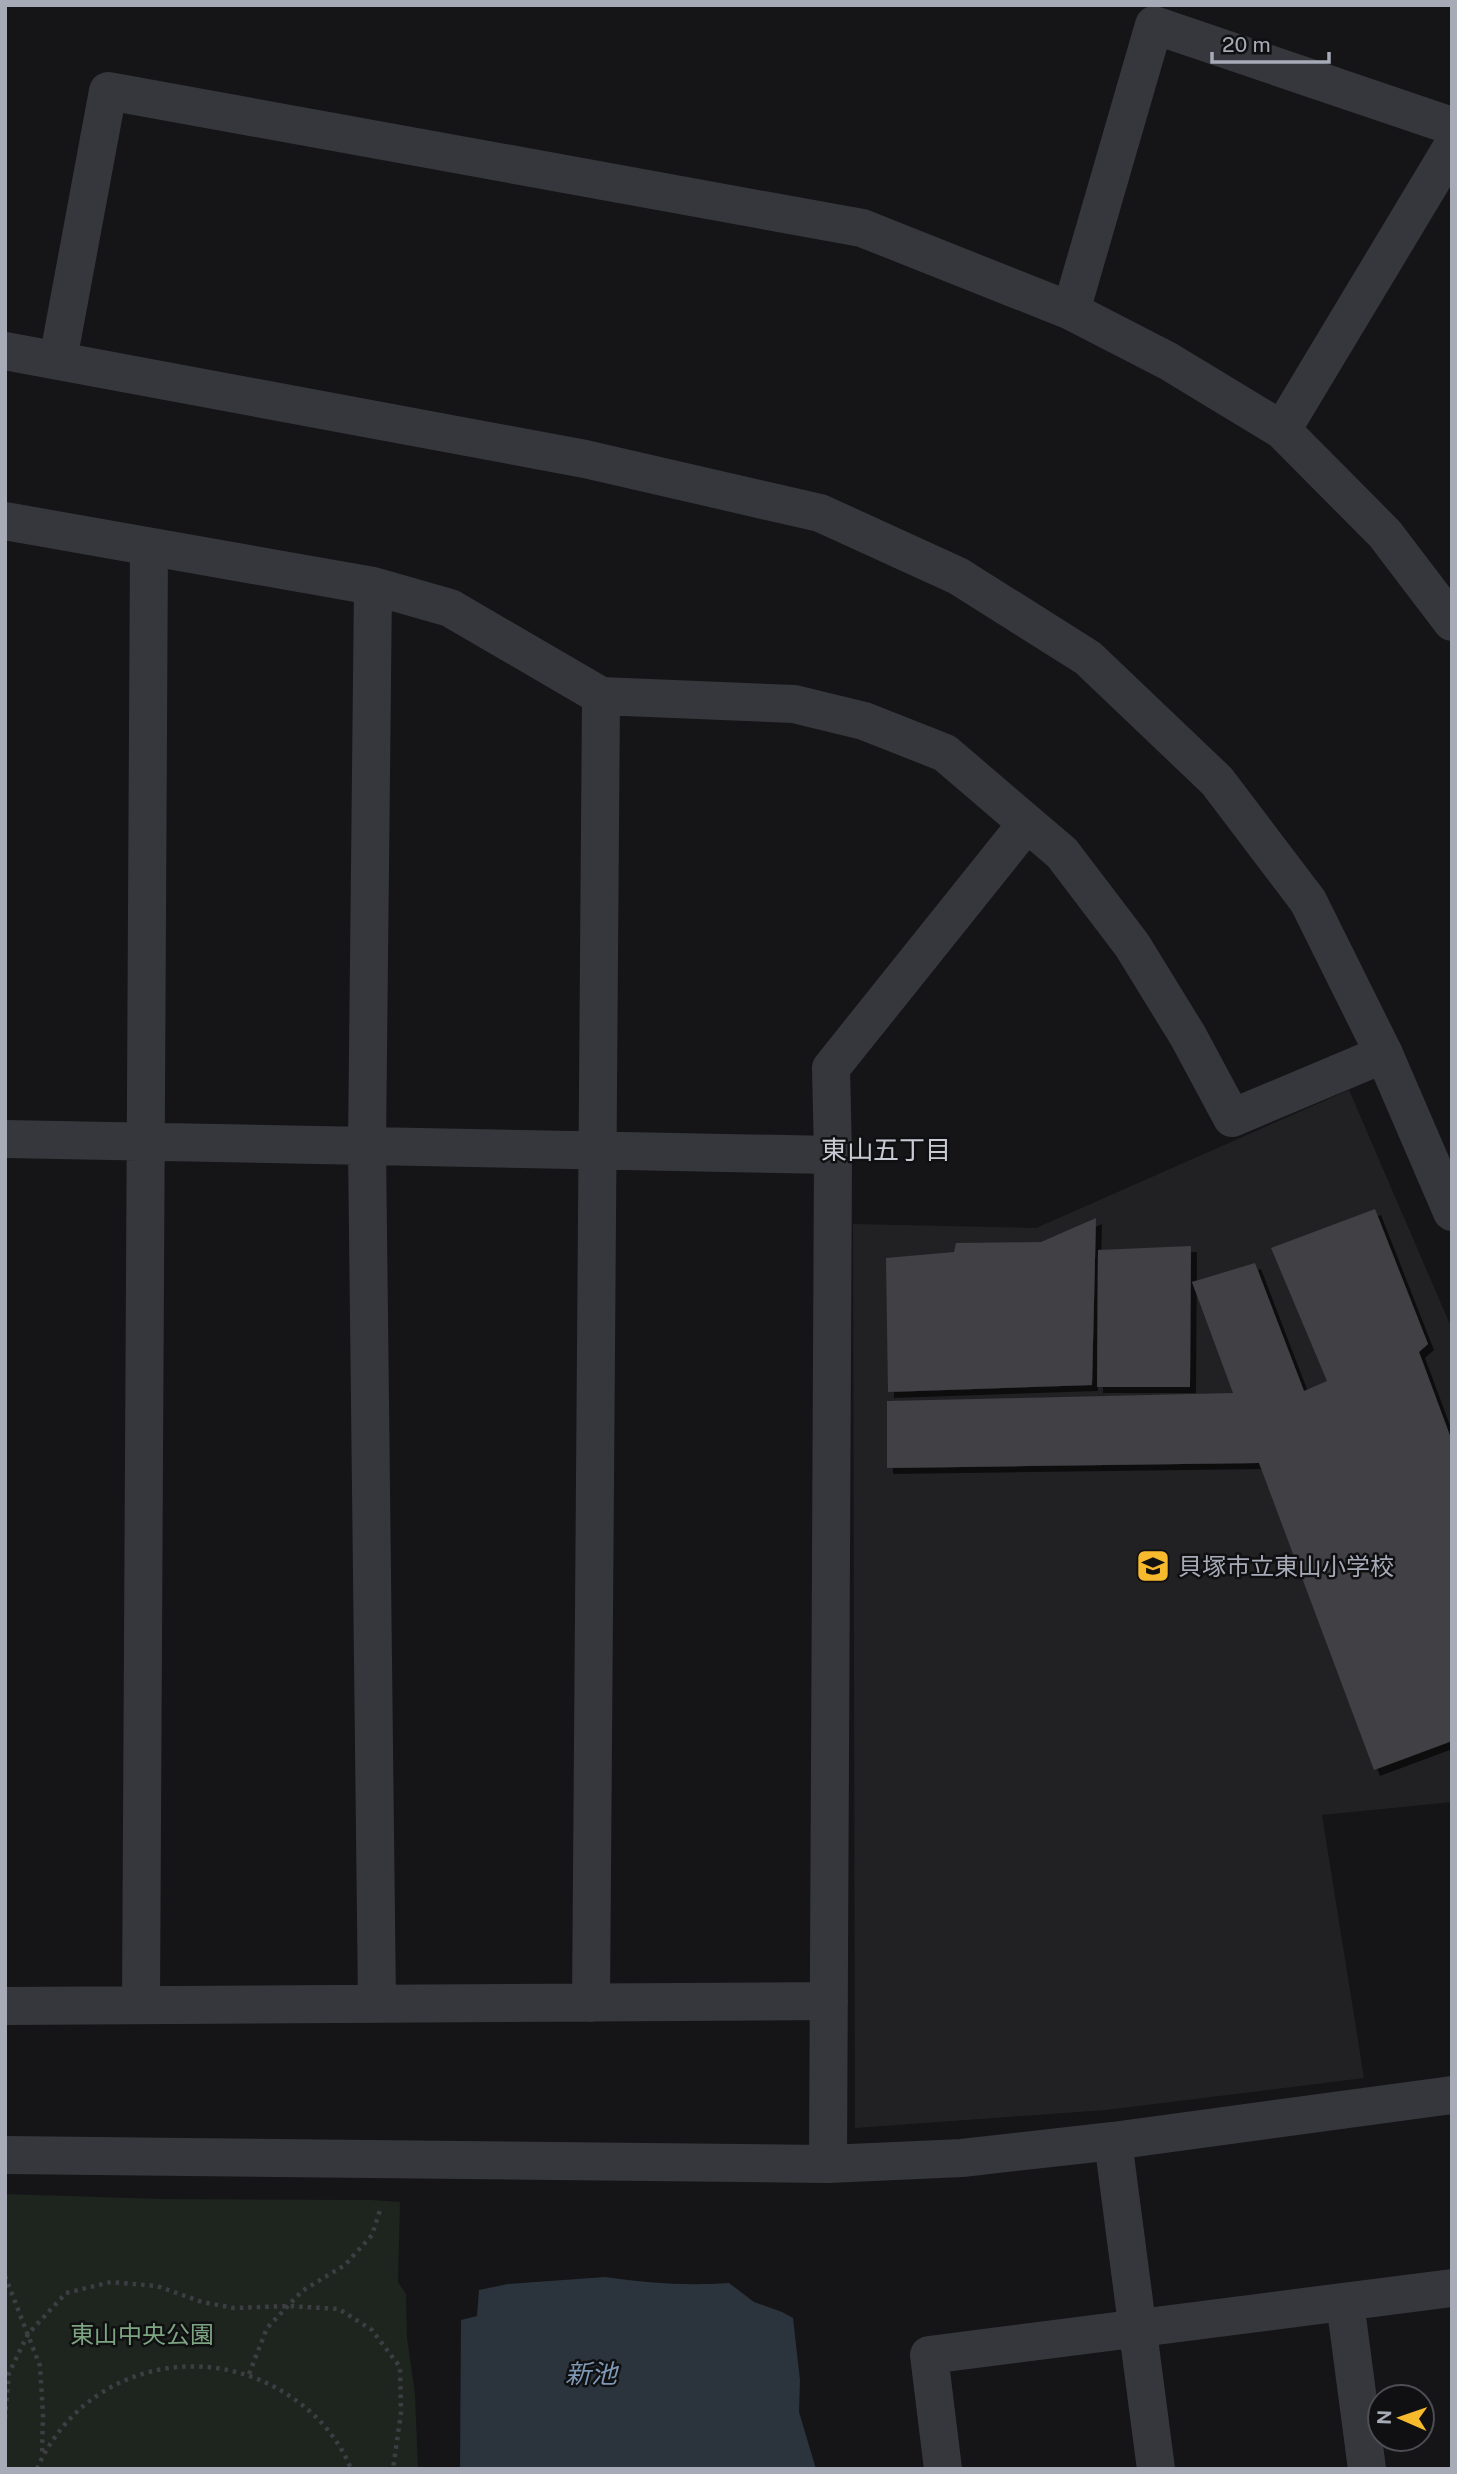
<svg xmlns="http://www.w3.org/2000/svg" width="1457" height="2474" viewBox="0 0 1457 2474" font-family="'Public Sans','Noto Sans JP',sans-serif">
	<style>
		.built { fill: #212124 }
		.green { fill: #1d251e }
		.water { fill: #2b343c }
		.building { fill: #3f4044; filter: url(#shadow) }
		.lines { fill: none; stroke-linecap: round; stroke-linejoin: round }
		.path { stroke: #3c3e43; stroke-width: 4.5; stroke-dasharray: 3.5 5; stroke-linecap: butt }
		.minor { stroke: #36373c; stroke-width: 38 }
		.tertiary { stroke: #36373c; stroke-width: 38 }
		.labels { text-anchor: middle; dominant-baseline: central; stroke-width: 5; stroke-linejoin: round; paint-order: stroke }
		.poi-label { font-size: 24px; fill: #a7abb8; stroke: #101012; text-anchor: start }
		.park-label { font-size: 24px; fill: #7da481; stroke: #101012 }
		.neighbourhood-label { font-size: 26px; fill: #c8cbd4; stroke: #101012 }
		.water-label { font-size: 26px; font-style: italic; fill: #7d98b4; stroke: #101012 }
	</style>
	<defs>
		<filter id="shadow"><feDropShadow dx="6" dy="6" stdDeviation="0" flood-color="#0009"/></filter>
	</defs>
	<rect width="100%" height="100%" fill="#151517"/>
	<path class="built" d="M1349,1090L1452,1329V1802L1322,1815L1364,2078L1106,2110L855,2128L853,1224L1036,1228Z"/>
	<path class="green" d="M5,2194L161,2199L372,2200L400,2202L398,2282L406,2294L407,2338L415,2394L418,2469H5Z"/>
	<path class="water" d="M605,2277C648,2283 685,2286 729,2283L754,2302L782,2312L793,2318L800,2380L799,2412L816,2469H460L461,2320L477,2316L479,2290L508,2284Z"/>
	<path class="building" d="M1375,1209L1428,1344L1419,1352L1452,1441V1741L1374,1770L1259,1463L887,1468V1401L1233,1393L1192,1282L1255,1263L1304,1391L1327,1381L1271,1248Z
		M1096,1218L1092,1385L888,1392L886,1258L954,1252L956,1243L1041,1242Z
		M1191,1246L1190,1387H1097L1098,1250Z"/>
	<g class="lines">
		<path class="path" d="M5,2276L40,2366L43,2414L42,2454
			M249,2374L267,2328L302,2291L345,2265L372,2235L381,2207
			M5,2418L9,2373L28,2334L66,2293L111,2282L157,2286L202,2302L234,2308L288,2306L339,2309L372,2330L400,2367L401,2413L393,2469
			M37,2469C81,2367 205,2336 294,2399C319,2416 340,2441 351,2469"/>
		<path class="minor" d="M1071,311L1154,25L1452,126
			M58,360L108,91L862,228L1071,311L1168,361L1282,430L1385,534L1452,622
			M1282,430L1452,147
			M5,521L373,586L450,608L601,696L794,704L864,721L945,753L1062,853L1132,945L1188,1036L1232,1118L1384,1054
			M373,586L367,1146L377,2004
			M5,1139L833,1155
			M591,2003L601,696
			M141,2005L149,547
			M5,2006L829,2001
			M1113,2141L1156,2469
			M828,2164L833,1155L831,1068L1027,823
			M1345,2302L1367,2469
			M943,2469L929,2355L1452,2288"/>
		<path class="tertiary" d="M5,351L585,459L820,513L958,576L1088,658L1217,781L1308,901L1384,1054L1452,1212
			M5,2155L828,2164L962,2158L1113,2141L1452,2095"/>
	</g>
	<defs>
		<symbol id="school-square" viewBox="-11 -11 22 22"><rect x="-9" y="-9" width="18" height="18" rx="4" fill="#f8ba2d" stroke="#101012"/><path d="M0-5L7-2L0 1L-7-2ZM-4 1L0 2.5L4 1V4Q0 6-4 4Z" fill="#111"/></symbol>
	</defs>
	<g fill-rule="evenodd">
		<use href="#school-square" x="1134" y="1547" width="38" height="38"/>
	</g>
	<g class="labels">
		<g class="poi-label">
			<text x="1178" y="1566">貝塚市立東山小学校</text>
		</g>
		<g class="park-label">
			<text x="142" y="2334">東山中央公園</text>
		</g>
		<g class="neighbourhood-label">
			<text x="886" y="1149">東山五丁目</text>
		</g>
		<g class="water-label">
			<text x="591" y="2373">新池</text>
		</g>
	</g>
	<rect width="1457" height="2474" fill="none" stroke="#a7abb8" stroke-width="14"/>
	<g transform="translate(1401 2418) rotate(272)"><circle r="33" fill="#101012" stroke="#4c4e54" stroke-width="2"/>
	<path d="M0-5L12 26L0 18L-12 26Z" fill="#f8ba2d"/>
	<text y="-10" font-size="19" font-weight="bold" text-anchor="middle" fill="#a7abb8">N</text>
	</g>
	<path d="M1212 52v10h117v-10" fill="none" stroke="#a7abb8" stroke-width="3.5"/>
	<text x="1222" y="52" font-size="21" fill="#a7abb8" stroke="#101012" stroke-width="5" paint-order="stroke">20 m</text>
</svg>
